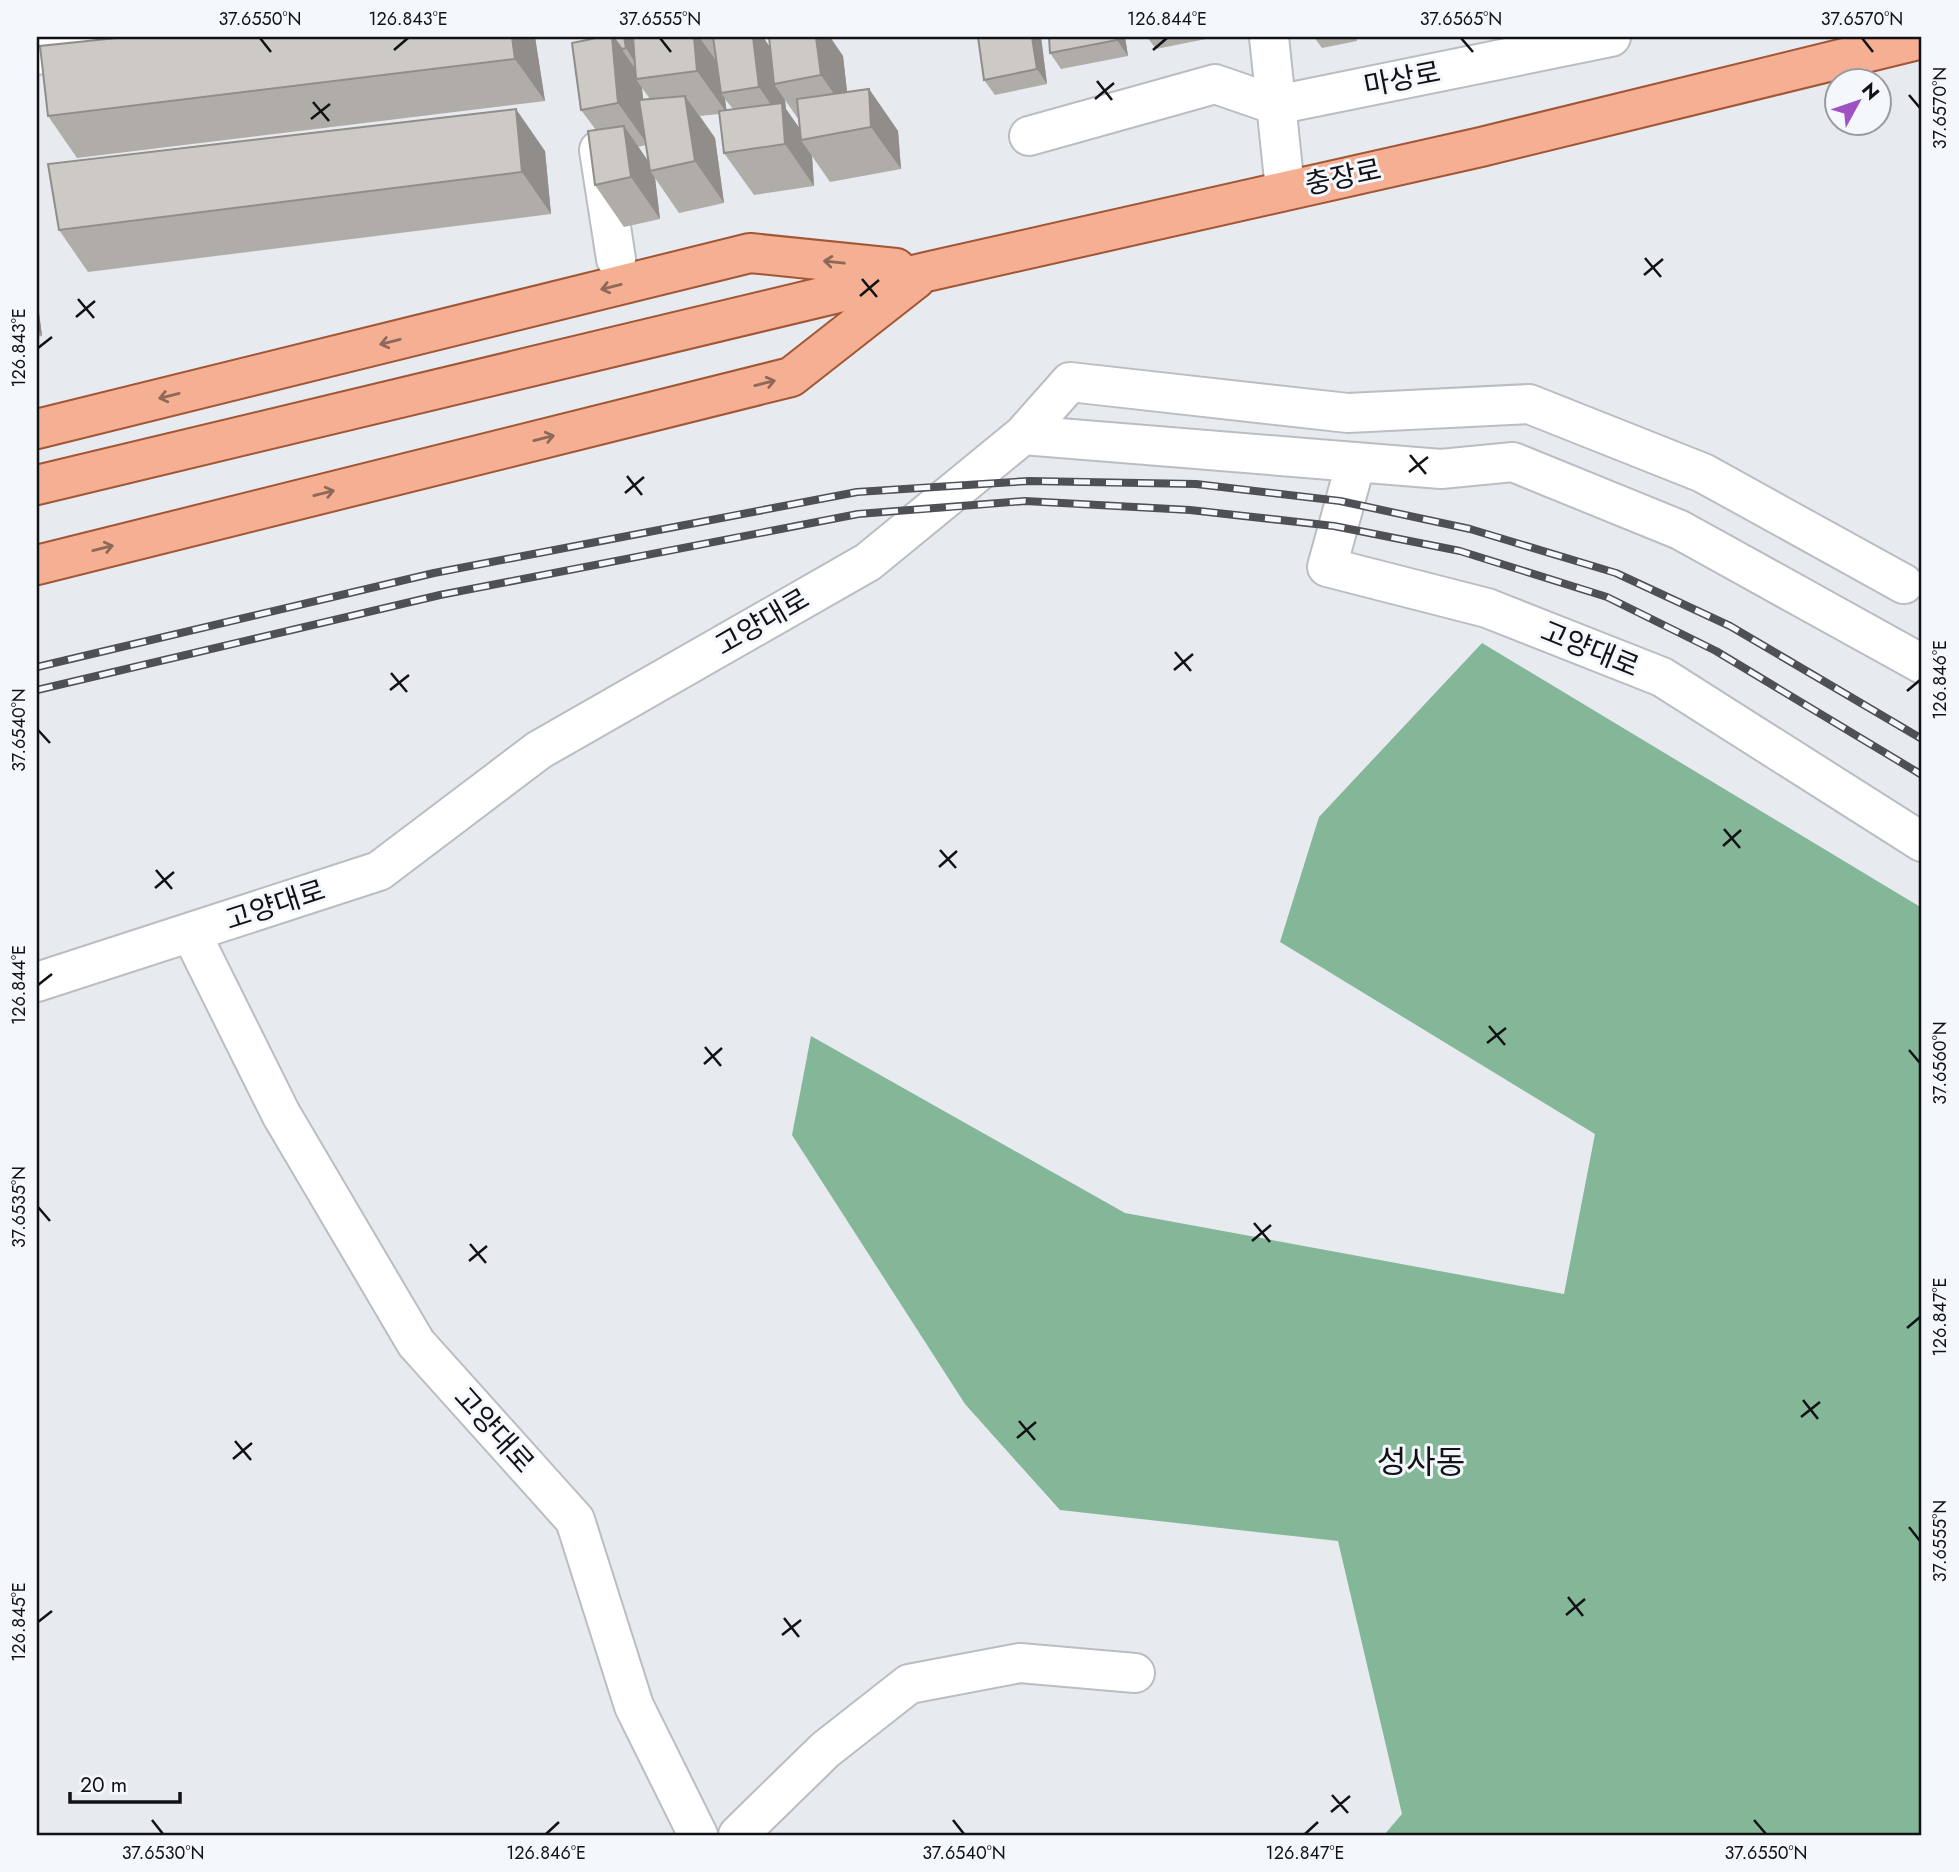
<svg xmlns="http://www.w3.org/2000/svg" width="1959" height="1872" viewBox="0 0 1959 1872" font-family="Jost,'Noto Sans KR',sans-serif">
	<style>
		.forest { fill: #84b798 }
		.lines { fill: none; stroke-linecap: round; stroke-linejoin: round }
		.minor-casing { stroke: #babdc2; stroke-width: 42 }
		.major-casing { stroke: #a15636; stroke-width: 42 }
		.minor { stroke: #fff; stroke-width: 38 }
		.major { stroke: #f5af92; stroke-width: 38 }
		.rail-casing { stroke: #4e5053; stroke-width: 8 }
		.rail { stroke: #f4f7fc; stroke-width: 5; stroke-dasharray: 16; stroke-linecap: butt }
		.wall { fill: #b0ada9; fill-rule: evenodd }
		.shaded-wall { fill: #908d8a }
		.building { fill: #cdc9c5; stroke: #908d8a; stroke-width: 2 }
		.oneway { stroke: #8e6859 }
		.ticks { fill: none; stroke: #111214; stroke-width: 2.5 }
		.labels { text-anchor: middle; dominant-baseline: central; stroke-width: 6; stroke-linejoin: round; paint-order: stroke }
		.street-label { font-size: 28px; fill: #111214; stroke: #f4f7fc }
		.quarter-label { font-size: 32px; fill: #111214; stroke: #f4f7fc }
		.neatline { fill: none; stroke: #111214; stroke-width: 2.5 }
		.ticks-label { font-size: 18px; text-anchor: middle; fill: #111214 }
	</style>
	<rect width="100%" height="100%" fill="#e7eaef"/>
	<path class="forest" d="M1482,643L1922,908V1835H1384L1402,1814L1338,1541L1060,1510L965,1404L792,1135L811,1036L1125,1213L1564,1294L1595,1134L1280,942L1319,817Z"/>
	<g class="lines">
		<defs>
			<path id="minor" d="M1269,37L1285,189
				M37,55L186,37
				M1029,136L1215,84L1276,105L1611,37
				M599,150L616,259
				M1023,435L1441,469L1513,462L1680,530L1922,664
				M1356,462L1327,567L1487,608L1662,677L1922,842
				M191,933L281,1114L416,1343L575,1520L634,1706L698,1835
				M37,982L379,871L539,750L868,562L1023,435L1070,382L1348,413L1529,404L1703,473L1904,584
				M738,1835L825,1750L909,1684L1020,1663L1135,1673"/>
			<path id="major" d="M37,429L750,253L896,268
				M37,485L926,272L1481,147L1922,39
				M37,565L791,377L916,279"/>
		</defs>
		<use href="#minor" class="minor-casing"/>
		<use href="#major" class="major-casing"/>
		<use href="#minor" class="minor"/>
		<use href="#major" class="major"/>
		<defs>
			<path id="rail" d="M37,667L434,573L857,492L1029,481L1196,484L1340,501L1470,529L1616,573L1730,626L1922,739
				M37,690L440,595L858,514L1025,501L1190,510L1334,526L1460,551L1607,597L1716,651L1922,775"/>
		</defs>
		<use href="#rail" class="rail-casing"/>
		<use href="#rail" class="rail"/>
	</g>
	<path class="wall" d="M512,37H535L545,101L77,158L48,116Z
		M587,37H763L770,48L769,37H830L843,56L847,92L869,89L898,131L901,169L830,182L812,156L814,186L754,195L724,153L719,114L700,116L715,138L724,203L679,213L655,178L660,219L624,227L595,185L596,130L581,110ZM642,88L650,99L643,100ZM725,99L733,109L726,110ZM785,100L799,120L800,129L786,109ZM646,145L648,161L638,147Z
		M1041,37L1047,84L995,95L984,80Z
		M1049,37H1125L1128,56L1061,69L1050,53Z
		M1147,37H1211V38L1156,49Z
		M1314,37H1356L1357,41L1322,48Z
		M545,151L551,214L88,272L59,230Z
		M37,297L42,336L37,337Z"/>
	<path class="shaded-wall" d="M512,37H535L545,101L515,59Z
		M612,37H613L641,77L636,79L642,88L648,145L618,103Z
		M624,37H632L636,64L626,48Z
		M694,37H699L723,70L721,93L725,99L727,113L697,71Z
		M751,37H763L781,63L774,84L785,100L786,109L807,139L801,140L812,156L814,186L785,144L783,122L759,87Z
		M816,37H830L843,56L850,117L821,75Z
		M1032,37H1041L1047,84L1037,69Z
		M1117,37H1125L1128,56L1117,40Z
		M869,89L898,131L901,169L871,127Z
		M685,96L715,138L724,203L695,161Z
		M516,109L545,151L551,214L522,172Z
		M624,126L653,168L650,171L655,178L660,219L631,177Z
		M37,297L42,336L37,328Z"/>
	<path class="building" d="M126,37H512L515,59L48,116L40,46Z
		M587,37H601L587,39Z
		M601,37H612L618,103L581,110L572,43Z
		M613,37H624L626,48L622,49Z
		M633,37H694L697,71L636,79Z
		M713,37H753L759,87L721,93Z
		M769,37H816L821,75L774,84Z
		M978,37H1032L1037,69L984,80Z
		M1049,37H1117V40L1050,53Z
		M869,89L871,127L801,140L797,99Z
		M685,96L695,161L650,171L639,100Z
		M782,103L785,144L724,153L719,111Z
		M516,109L522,172L59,230L48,164Z
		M624,126L631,177L595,185L588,131Z"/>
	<defs><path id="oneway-shaft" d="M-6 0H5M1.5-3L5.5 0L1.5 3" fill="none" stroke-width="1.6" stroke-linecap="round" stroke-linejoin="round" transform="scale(1.75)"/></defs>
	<g class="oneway">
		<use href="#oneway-shaft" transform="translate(834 262) rotate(-174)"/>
		<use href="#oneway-shaft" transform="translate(611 287) rotate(166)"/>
		<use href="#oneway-shaft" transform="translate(390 342) rotate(166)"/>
		<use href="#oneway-shaft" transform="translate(765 383) rotate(-14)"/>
		<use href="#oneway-shaft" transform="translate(169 396) rotate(166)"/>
		<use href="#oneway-shaft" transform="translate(544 438) rotate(-14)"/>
		<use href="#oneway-shaft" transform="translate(324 493) rotate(-14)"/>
		<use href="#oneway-shaft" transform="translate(103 548) rotate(-14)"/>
	</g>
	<path class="ticks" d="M260,38L271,52M660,38L671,52M1461,38L1473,52M1862,38L1873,52M394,50L408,38M1153,50L1167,38M1097,81L1112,100M1909,95L1920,108M1095,99L1114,83M313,102L329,121M311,119L330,104M1645,258L1661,277M1644,275L1663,259M862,279L877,297M860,296L879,280M78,299L94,318M76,317L95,301M38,348L52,337M1410,455L1426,474M1409,472L1428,457M627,476L642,495M625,493L644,477M1175,652L1191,671M1174,670L1193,654M391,673L407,692M390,690L409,675M1907,691L1920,680M38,730L50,743M1724,829L1740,848M1723,846L1741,830M940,850L956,868M939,867L957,851M156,870L172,889M155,888L174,872M38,985L52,974M1489,1026L1505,1045M1487,1043L1506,1028M705,1047L721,1066M1909,1050L1920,1063M704,1064L722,1048M38,1207L50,1221M1254,1223L1270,1242M1252,1241L1271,1225M470,1244L486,1263M469,1261L487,1246M1907,1328L1920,1317M1803,1400L1818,1419M1801,1417L1820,1402M1019,1421L1035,1440M1017,1438L1036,1422M235,1441L251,1460M233,1459L252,1443M1909,1527L1920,1541M1568,1597L1583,1616M1566,1615L1585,1599M784,1618L799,1637M38,1622L52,1611M782,1635L801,1620M1332,1795L1348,1813M1331,1812L1350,1796M152,1820L163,1834M953,1820L964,1834M1754,1820L1766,1834M546,1834L559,1822M1305,1834L1318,1822"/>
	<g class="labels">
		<g class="street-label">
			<text transform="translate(1402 79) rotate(-11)">마상로</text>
			<text transform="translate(1343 177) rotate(-12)">충장로</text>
			<text transform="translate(762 622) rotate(-30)">고양대로</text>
			<text transform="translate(1590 649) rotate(22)">고양대로</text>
			<text transform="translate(275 905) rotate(-18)">고양대로</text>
			<text transform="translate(494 1430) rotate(48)">고양대로</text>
		</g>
		<g class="quarter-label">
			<text x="1421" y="1462">성사동</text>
		</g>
	</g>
	<rect width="1959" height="1872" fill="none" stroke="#f4f7fc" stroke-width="77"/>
	<g transform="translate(1858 102) rotate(50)"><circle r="33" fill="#f4f7fc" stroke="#999b9f" stroke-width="2"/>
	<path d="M0-5L12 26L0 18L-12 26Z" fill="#a152c2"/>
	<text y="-10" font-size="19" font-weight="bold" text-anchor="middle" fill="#111214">N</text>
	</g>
	<path d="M70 1792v10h110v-10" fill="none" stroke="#111214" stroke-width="3.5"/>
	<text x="80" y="1792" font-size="21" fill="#111214" stroke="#f4f7fc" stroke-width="5" paint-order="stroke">20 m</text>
	<rect x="38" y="38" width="1882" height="1796" class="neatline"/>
	<g class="ticks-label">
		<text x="260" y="25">37.6550°N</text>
		<text x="408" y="25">126.843°E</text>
		<text x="660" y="25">37.6555°N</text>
		<text x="1167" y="25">126.844°E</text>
		<text x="1461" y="25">37.6565°N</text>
		<text x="1862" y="25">37.6570°N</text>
		<text transform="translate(1940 108) rotate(-90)" y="6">37.6570°N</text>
		<text transform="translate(19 348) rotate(-90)" y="6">126.843°E</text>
		<text transform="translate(1940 680) rotate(-90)" y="6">126.846°E</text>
		<text transform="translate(19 730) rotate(-90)" y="6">37.6540°N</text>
		<text transform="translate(19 985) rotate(-90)" y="6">126.844°E</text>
		<text transform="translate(1940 1063) rotate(-90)" y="6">37.6560°N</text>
		<text transform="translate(19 1207) rotate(-90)" y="6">37.6535°N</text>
		<text transform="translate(1940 1317) rotate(-90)" y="6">126.847°E</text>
		<text transform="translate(1940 1541) rotate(-90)" y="6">37.6555°N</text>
		<text transform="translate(19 1622) rotate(-90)" y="6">126.845°E</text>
		<text x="163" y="1859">37.6530°N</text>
		<text x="546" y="1859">126.846°E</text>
		<text x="964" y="1859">37.6540°N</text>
		<text x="1305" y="1859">126.847°E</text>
		<text x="1766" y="1859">37.6550°N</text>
	</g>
</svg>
